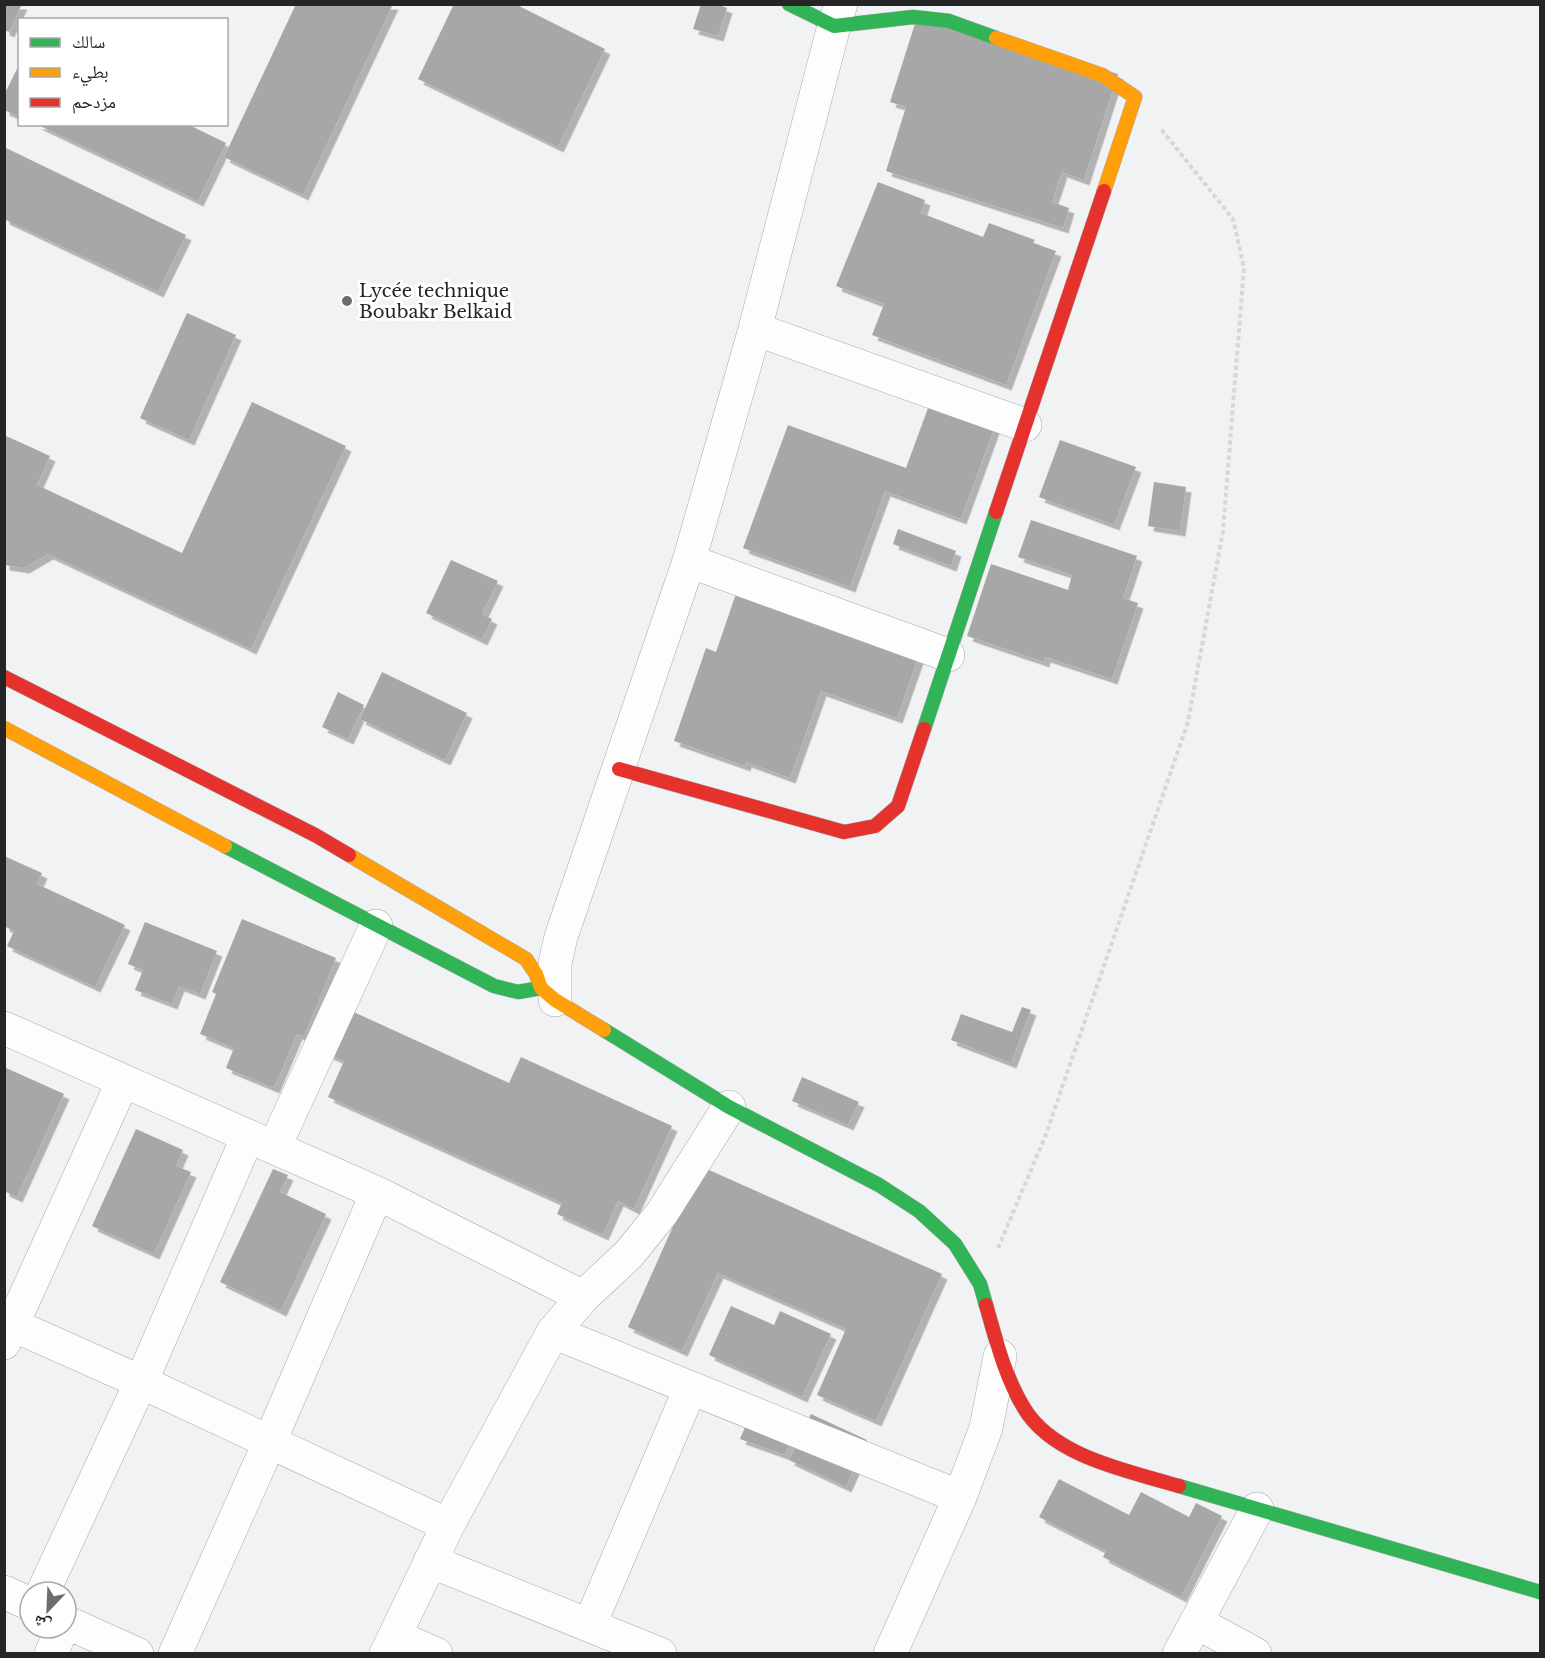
<svg xmlns="http://www.w3.org/2000/svg" width="1545" height="1658" viewBox="0 0 1545 1658" font-family="'Libre Baskerville','Noto Naskh Arabic',serif">
	<style>
		.building { fill: #a7a7a8; filter: url(#shadow) }
		.lines { fill: none; stroke-linecap: round; stroke-linejoin: round }
		.street-casing { stroke: #a7a8a9; stroke-width: 34 }
		.fast-casing { stroke: #a7a8a9; stroke-width: 15 }
		.slow-casing { stroke: #a7a8a9; stroke-width: 15 }
		.jam-casing { stroke: #a7a8a9; stroke-width: 15 }
		.path { stroke: #d7d7d7; stroke-width: 4; stroke-dasharray: 4.5 3; stroke-linecap: butt }
		.street { stroke: #fdfdfd; stroke-width: 33 }
		.fast { stroke: #30b455; stroke-width: 14 }
		.slow { stroke: #ff9f0a; stroke-width: 14 }
		.jam { stroke: #e5322d; stroke-width: 14 }
		.poi-dot { fill: #6c6d6f; stroke: #fff; stroke-width: 2 }
		.labels { text-anchor: middle; dominant-baseline: central; stroke-width: 6; stroke-linejoin: round; paint-order: stroke }
		.poi-label { font-size: 18px; fill: #252527; stroke: #fff; text-anchor: start }
	</style>
	<defs>
		<filter id="shadow"><feDropShadow dx="5.5" dy="5.5" stdDeviation="0" flood-color="#0004"/></filter>
	</defs>
	<rect width="100%" height="100%" fill="#f1f2f4"/>
	<path class="building" d="M4,4H22L9,32L4,30Z
		M296,4H393L303,195L224,157Z
		M454,4H515L605,49L558,147L418,79Z
		M701,4H716L727,8L718,36L693,29Z
		M919,11L1118,74L1084,180L1062,172L1052,202L1069,208L1063,228L886,171L906,107L890,102Z
		M20,63V117L4,110V95Z
		M36,124H187L226,143L198,201Z
		M4,147L186,235L158,292L4,219Z
		M878,182L925,200L921,213L983,237L989,223L1035,240L1033,243L1056,251L1006,385L872,335L884,304L836,286Z
		M187,313L236,335L189,440L140,418Z
		M935,389L1000,412L961,519L885,491L850,587L743,548L788,425L906,468Z
		M252,402L346,446L251,649L48,554L24,568L4,565V435L50,456L37,485L182,553Z
		M1060,440L1136,467L1114,525L1039,497Z
		M1154,482L1186,487L1180,531L1148,526Z
		M1031,520L1137,556L1123,598L1138,603L1112,679L1045,657L1044,662L967,636L991,564L1068,590L1072,575L1018,557Z
		M898,529L956,551L951,566L893,544Z
		M451,560L498,581L482,614L492,619L482,640L426,613Z
		M740,582L922,647L897,718L821,691L790,778L746,762L745,766L674,741L706,648L716,652Z
		M382,672L467,713L445,760L360,719Z
		M338,692L364,705L348,739L322,727Z
		M4,856L42,873L37,884L125,925L95,987L7,946L14,931L4,926Z
		M242,919L336,958L304,1037L297,1034L274,1088L226,1068L234,1048L200,1034L216,994L212,992Z
		M145,922L217,951L200,994L179,986L172,1004L135,990L143,970L128,964Z
		M1022,1007L1031,1010L1011,1063L951,1040L961,1014L1012,1032Z
		M345,1008L509,1083L521,1057L672,1126L634,1209L618,1201L603,1235L557,1214L562,1203L328,1097L344,1061L325,1053Z
		M4,1067L64,1094L17,1197L4,1191Z
		M802,1077L859,1102L848,1125L792,1101Z
		M136,1129L183,1150L176,1166L191,1172L154,1254L92,1226Z
		M700,1166L942,1274L876,1421L817,1395L846,1329L718,1273L682,1351L628,1327Z
		M273,1169L288,1175L280,1192L326,1214L281,1311L220,1282Z
		M731,1306L774,1325L780,1311L831,1334L802,1397L709,1355Z
		M811,1414L867,1440L846,1487L789,1460Z
		M800,1415L785,1455L740,1439L746,1425Z
		M1059,1479L1129,1515L1141,1492L1189,1517L1196,1503L1222,1516L1181,1597L1103,1557L1106,1551L1039,1517Z"/>
	<g class="lines">
		<defs>
			<path id="street" d="M755,329L1025,425
				M689,561L948,655
				M555,1000V963L561,937L689,561L755,329L834,26L841,4
				M4,1028L377,1193L583,1297
				M275,1146L376,926
				M4,1321L141,1382L448,1525
				M553,1332L960,1497
				M4,1343L123,1081
				M430,1561L660,1654
				M4,1592L30,1604
				M43,1592L141,1382L248,1136
				M66,1622L137,1654
				M1196,1622L1255,1654
				M590,1624L690,1389
				M395,1636L436,1654
				M51,1654L62,1628
				M175,1654L270,1441L377,1193
				M386,1654L448,1525L553,1332L583,1297L629,1254L662,1213L729,1107
				M890,1654L960,1497L986,1428L1000,1356
				M1179,1654L1257,1509"/>
			<path id="fast" d="M789,4L834,26L913,17L949,21L996,38
				M924,729L996,512
				M225,846L494,986L518,992L541,988
				M604,1030L729,1107L879,1185L919,1211L955,1244L980,1284L986,1305
				M1179,1486L1540,1592"/>
			<path id="slow" d="M996,38L1102,75L1135,97L1104,191
				M4,728L225,846
				M349,855L526,959L536,974L541,988L555,1000L604,1030"/>
			<path id="jam" d="M996,512L1104,191
				M4,677L315,835L349,855
				M619,769L844,832L875,826L898,806L924,729
				M986,1305C996,1340 1005,1377 1024,1408C1053,1457 1129,1471 1179,1486"/>
		</defs>
		<use href="#street" class="street-casing"/>
		<use href="#fast" class="fast-casing"/>
		<use href="#slow" class="slow-casing"/>
		<use href="#jam" class="jam-casing"/>
		<path class="path" d="M998,1248L1045,1137L1188,722L1223,531L1244,268L1233,219L1161,129"/>
		<use href="#street" class="street"/>
		<use href="#fast" class="fast"/>
		<use href="#slow" class="slow"/>
		<use href="#jam" class="jam"/>
	</g>
	<circle class="poi-dot" cx="347" cy="301" r="6"/>
	<g class="labels">
		<g class="poi-label">
			<text x="359" y="291">Lycée technique<tspan x="359" dy="21">Boubakr Belkaid</tspan></text>
		</g>
	</g>
	<rect width="1545" height="1658" fill="none" stroke="#252527" stroke-width="12"/>
	<rect x="18" y="18" width="210" height="108" fill="#ffffff" stroke="#a8a8a9" stroke-width="1.5"/>
	<rect x="30" y="38" width="30" height="9" fill="#30b455" stroke="#a8a8a9" stroke-width="1.5"/>
	<text x="72" y="48" font-size="18" fill="#252527">سالك</text>
	<rect x="30" y="68" width="30" height="9" fill="#ff9f0a" stroke="#a8a8a9" stroke-width="1.5"/>
	<text x="72" y="78" font-size="18" fill="#252527">بطيء</text>
	<rect x="30" y="98" width="30" height="9" fill="#e5322d" stroke="#a8a8a9" stroke-width="1.5"/>
	<text x="72" y="108" font-size="18" fill="#252527">مزدحم</text>
	<g transform="translate(48 1610) rotate(203)"><circle r="28" fill="#ffffff" stroke="#a8a8a9" stroke-width="1.5"/>
	<path d="M0-4.5L10 22L0 15L-10 22Z" fill="#6c6d6f"/>
	<text y="-9" font-size="16" font-weight="bold" text-anchor="middle" fill="#252527">ش</text>
	</g>
</svg>
